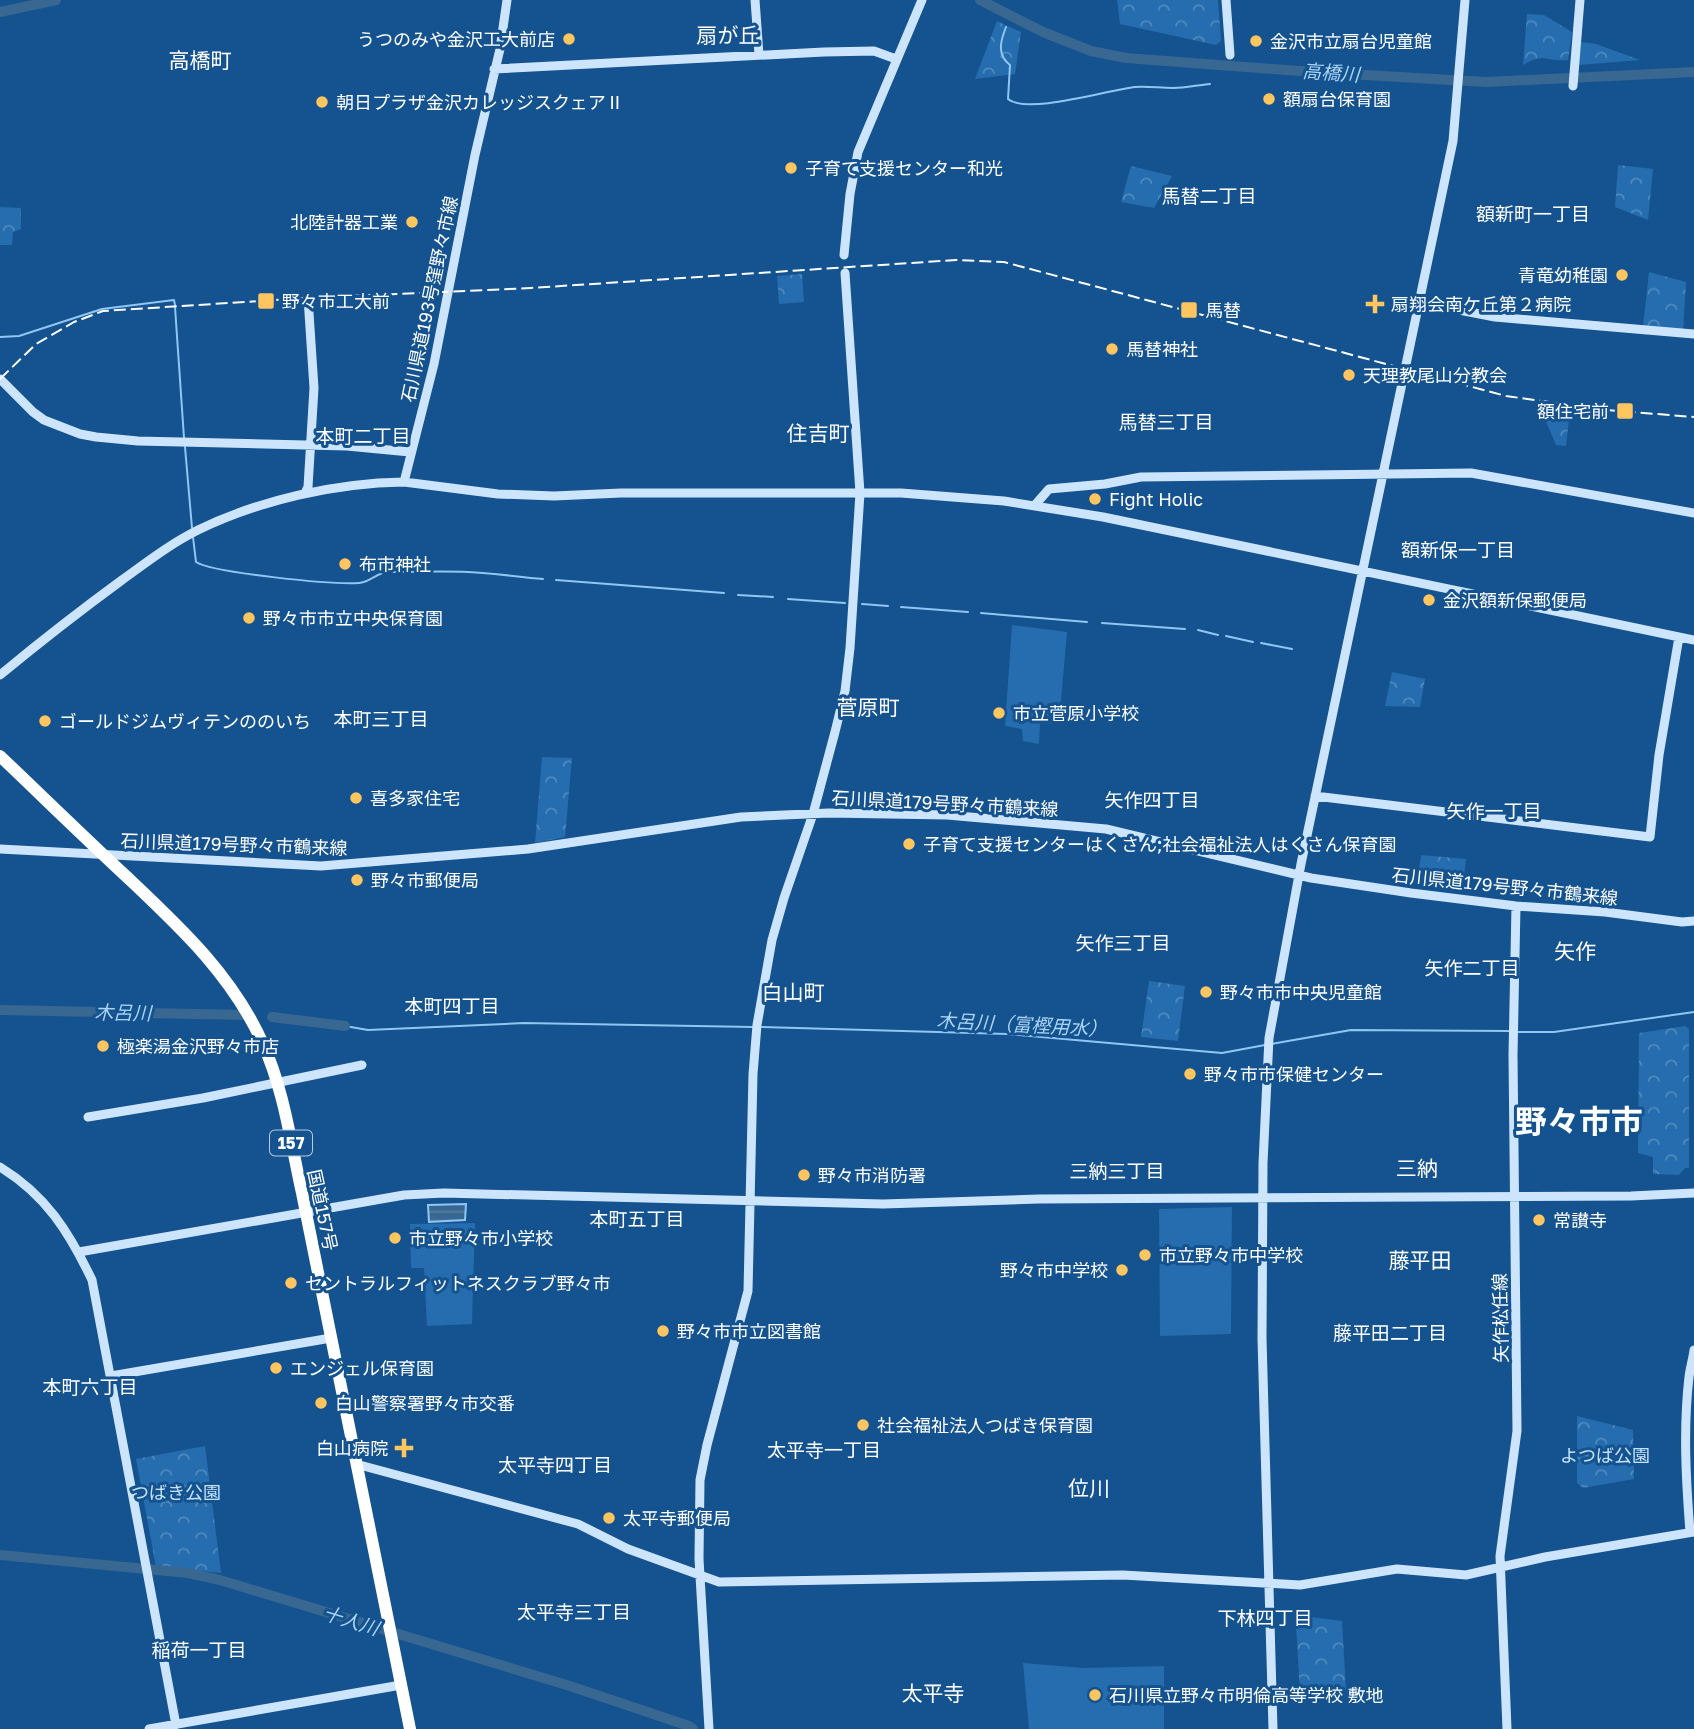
<svg xmlns="http://www.w3.org/2000/svg" width="1694" height="1729" viewBox="0 0 1694 1729" font-family="'Golos Text','Noto Sans JP',sans-serif">
	<style>
		.park { fill: url(#park-crowns) }
		.garden { fill: #256dae }
		.water { fill: url(#water-rules); stroke: #90c6f4; stroke-width: 2 }
		.lines { fill: none; stroke-linecap: round; stroke-linejoin: round }
		.stream { stroke: #90c6f4; stroke-width: 2 }
		.river { stroke: #386792; stroke-width: 10 }
		.secondary { stroke: #cde5fc; stroke-width: 9 }
		.highway { stroke: #fff; stroke-width: 12 }
		.rail { stroke: #fff; stroke-width: 2; stroke-dasharray: 12 5; stroke-linecap: butt }
		.poi-dot { fill: #ffc55f; stroke: #14538f; stroke-width: 2.5 }
		.labels { text-anchor: middle; dominant-baseline: central; stroke-width: 6; stroke-linejoin: round; paint-order: stroke }
		.shield { fill: #14538f; stroke: #b8cbdd; stroke-width: 2 }
		.shield-label { font-size: 16px; font-weight: bold; fill: #fff }
		.poi-label { font-size: 18px; fill: #fff; stroke: #14538f; text-anchor: start }
		.street-label { font-size: 18px; fill: #fff; stroke: #14538f }
		.park-label { font-size: 18px; fill: #c5e2fc; stroke: #14538f }
		.water-label { font-size: 19px; font-style: italic; fill: #aad4f8; stroke: #14538f }
		.neighbourhood-label { font-size: 19px; fill: #fff; stroke: #14538f }
		.quarter-label { font-size: 21px; fill: #fff; stroke: #14538f }
		.town-label { font-size: 32px; font-weight: bold; fill: #fff; stroke: #14538f }
	</style>
	<defs>
		<pattern id="park-crowns" width="20" height="18" patternUnits="userSpaceOnUse" patternTransform="scale(1.75)"><rect width="20" height="18" fill="#256dae"/><path d="M2 6a3 3 0 1 1 6 0M12 15a3 3 0 1 1 6 0" fill="none" stroke="#518abe"/></pattern>
		<pattern id="water-rules" width="6" height="5" patternUnits="userSpaceOnUse" patternTransform="scale(1.75)"><rect width="6" height="5" fill="#386792"/><path d="M0 2.5h6" fill="none" stroke="#567ea2"/></pattern>
	</defs>
	<rect width="100%" height="100%" fill="#14538f"/>
	<path class="park" d="M1117,0H1218L1221,41L1216,45L1120,24Z
		M1527,14L1544,15L1572,32L1568,60C1546,62 1545,52 1523,65Z
		M997,21L1021,32L1015,74L975,79Z
		M1581,42L1596,44L1640,60L1579,65Z
		M1618,165L1653,169L1648,220L1615,207Z
		M1131,166L1172,176L1154,208L1121,202Z
		M0,207L21,208V229L13,232L12,245H0Z
		M1649,272L1686,282L1683,330L1643,327Z
		M802,274L804,302L779,304L777,276Z
		M1542,412L1569,419L1566,446L1556,445Z
		M1392,672L1425,679L1420,707L1385,706Z
		M542,757L572,758L565,837L535,843Z
		M1421,855L1466,859L1462,891L1417,886Z
		M1149,981L1185,986L1178,1041L1141,1037Z
		M1685,1026L1689,1029V1168H1685L1679,1175L1653,1174V1157L1638,1153L1639,1033Z
		M1577,1416L1633,1430L1634,1479L1583,1488L1577,1483Z
		M205,1446L221,1573L156,1567L136,1459Z
		M1310,1607V1617L1342,1621L1346,1690L1300,1692L1295,1609Z"/>
	<path class="garden" d="M1012,625L1067,632L1059,724L1040,723L1039,744L1023,741L1022,729L1005,726Z
		M1232,1207L1231,1334L1160,1336L1159,1209Z
		M475,1223L472,1324L427,1326L424,1268H411L410,1224Z
		M1023,1663L1083,1668L1164,1666V1729H1029Z"/>
	<path class="water" d="M466,1204L465,1220L429,1222L428,1205Z"/>
	<g class="lines">
		<path class="stream" d="M1006,27C1000,42 997,55 1010,65L1008,99C1028,115 1108,90 1135,87C1147,86 1160,88 1173,88C1185,88 1198,85 1210,84
			M175,307L184,438
			M0,337L19,336L102,309L174,300L175,305
			M185,447L192,528
			M193,537L196,562C213,573 335,585 359,583C370,582 378,572 388,572C415,572 442,571 468,572C493,573 518,577 543,579
			M556,580L724,593
			M738,595L773,597
			M788,599L845,603
			M862,604L888,606
			M901,607L968,612
			M981,613L1087,622
			M1102,623L1185,629
			M1198,630L1218,635
			M1226,636L1253,642
			M1261,643L1292,649
			M345,1026L368,1030L524,1023L753,1027
			M762,1027L1007,1034L1222,1053L1265,1045
			M1518,1032H1554L1694,1012
			M1271,1044L1351,1030L1509,1031"/>
		<path class="river" d="M980,0L1043,32L1091,51L1126,58L1313,72L1486,82L1694,72
			M0,12L56,0
			M0,1010L245,1015
			M272,1017L345,1026
			M0,1555L188,1573L220,1580L570,1686L689,1726L693,1729"/>
		<path class="secondary" d="M755,0L759,55
			M1226,0L1230,55
			M494,69L824,52L874,51L896,59
			M1573,86L1580,0
			M844,255L850,194L858,152L922,0
			M1418,302L1495,317L1694,334
			M0,379L33,412L44,420L80,434L96,437L138,441L347,446L410,452
			M404,482L498,494L554,496L621,493H901L1004,501L1103,517L1694,640
			M305,493L308,487L314,388L308,298
			M1035,505L1049,489L1105,484L1141,477L1471,473L1694,513
			M0,675C40,642 81,610 122,580C147,562 170,544 198,530C260,500 335,483 404,482L434,364L475,155L500,49L507,0
			M1315,796L1650,837L1659,755L1679,637
			M0,849L321,866L528,849L741,817L829,813L947,815L1106,829L1311,878L1411,893L1516,906L1605,912L1682,922L1694,921
			M88,1117L203,1098L362,1065
			M0,1167C46,1195 69,1232 92,1280L176,1725
			M79,1252L404,1195L444,1193L883,1204L1039,1199L1631,1196L1694,1193
			M111,1376L331,1338
			M356,1464L578,1524L628,1549L719,1582L1123,1575L1300,1585L1397,1569L1466,1575L1545,1557L1694,1532
			M1690,1532C1686,1481 1683,1428 1689,1377C1690,1368 1693,1359 1694,1350
			M149,1729L401,1685
			M709,1729L699,1559L700,1480L707,1445L748,1291L753,1074L757,1025L772,940L784,898L813,814L835,732L845,691L850,648L860,493L845,273
			M1273,1729L1262,1339L1263,1163L1269,1038L1301,864L1453,141L1465,0
			M1507,1729L1500,1556L1517,1431L1513,1055L1516,906"/>
		<path class="highway" d="M0,756C42,796 84,837 127,877C180,927 233,976 263,1044C284,1090 291,1144 302,1193L410,1729"/>
		<path class="rail" d="M0,379L36,344L74,322L103,311L308,298L531,288L956,260L1004,262L1506,396L1606,410L1694,417"/>
	</g>
	<g class="poi-dot">
		<circle cx="569" cy="39" r="7"/>
		<circle cx="1256" cy="41" r="7"/>
		<circle cx="1269" cy="99" r="7"/>
		<circle cx="322" cy="102" r="7"/>
		<circle cx="791" cy="168" r="7"/>
		<circle cx="412" cy="222" r="7"/>
		<circle cx="1622" cy="275" r="7"/>
		<rect x="257" y="292" width="18" height="18" rx="3.5"/>
		<path d="M1371.5 293.5h7v7h7v7h-7v7h-7v-7h-7v-7h7z"/>
		<rect x="1180" y="301" width="18" height="18" rx="3.5"/>
		<circle cx="1112" cy="349" r="7"/>
		<circle cx="1349" cy="375" r="7"/>
		<rect x="1616" y="402" width="18" height="18" rx="3.5"/>
		<circle cx="1095" cy="499" r="7"/>
		<circle cx="345" cy="564" r="7"/>
		<circle cx="1429" cy="600" r="7"/>
		<circle cx="249" cy="618" r="7"/>
		<circle cx="999" cy="713" r="7"/>
		<circle cx="45" cy="721" r="7"/>
		<circle cx="356" cy="798" r="7"/>
		<circle cx="909" cy="844" r="7"/>
		<circle cx="357" cy="880" r="7"/>
		<circle cx="1206" cy="992" r="7"/>
		<circle cx="103" cy="1046" r="7"/>
		<circle cx="1190" cy="1074" r="7"/>
		<circle cx="804" cy="1175" r="7"/>
		<circle cx="1539" cy="1220" r="7"/>
		<circle cx="395" cy="1238" r="7"/>
		<circle cx="1145" cy="1255" r="7"/>
		<circle cx="1122" cy="1270" r="7"/>
		<circle cx="291" cy="1283" r="7"/>
		<circle cx="663" cy="1331" r="7"/>
		<circle cx="276" cy="1368" r="7"/>
		<circle cx="321" cy="1403" r="7"/>
		<circle cx="863" cy="1425" r="7"/>
		<path d="M400.5 1437.5h7v7h7v7h-7v7h-7v-7h-7v-7h7z"/>
		<circle cx="609" cy="1518" r="7"/>
		<circle cx="1095" cy="1695" r="7"/>
	</g>
	<g class="labels">
		<rect class="shield" x="270" y="1130.5" width="42" height="25" rx="5"/>
		<g class="shield-label">
			<text x="291" y="1143">157</text>
		</g>
		<g class="poi-label">
			<text x="555" y="39" text-anchor="end">うつのみや金沢工大前店</text>
			<text x="1270" y="41">金沢市立扇台児童館</text>
			<text x="1283" y="99">額扇台保育園</text>
			<text x="336" y="102">朝日プラザ金沢カレッジスクェアⅡ</text>
			<text x="805" y="168">子育て支援センター和光</text>
			<text x="398" y="222" text-anchor="end">北陸計器工業</text>
			<text x="1608" y="275" text-anchor="end">青竜幼稚園</text>
			<text x="282" y="301">野々市工大前</text>
			<text x="1391" y="304">扇翔会南ケ丘第２病院</text>
			<text x="1205" y="310">馬替</text>
			<text x="1126" y="349">馬替神社</text>
			<text x="1363" y="375">天理教尾山分教会</text>
			<text x="1609" y="411" text-anchor="end">額住宅前</text>
			<text x="1109" y="499">Fight Holic</text>
			<text x="359" y="564">布市神社</text>
			<text x="1443" y="600">金沢額新保郵便局</text>
			<text x="263" y="618">野々市市立中央保育園</text>
			<text x="1013" y="713">市立菅原小学校</text>
			<text x="59" y="721">ゴールドジムヴィテンののいち</text>
			<text x="370" y="798">喜多家住宅</text>
			<text x="923" y="844">子育て支援センターはくさん;社会福祉法人はくさん保育園</text>
			<text x="371" y="880">野々市郵便局</text>
			<text x="1220" y="992">野々市市中央児童館</text>
			<text x="117" y="1046">極楽湯金沢野々市店</text>
			<text x="1204" y="1074">野々市市保健センター</text>
			<text x="818" y="1175">野々市消防署</text>
			<text x="1553" y="1220">常讃寺</text>
			<text x="409" y="1238">市立野々市小学校</text>
			<text x="1159" y="1255">市立野々市中学校</text>
			<text x="1108" y="1270" text-anchor="end">野々市中学校</text>
			<text x="305" y="1283">セントラルフィットネスクラブ野々市</text>
			<text x="677" y="1331">野々市市立図書館</text>
			<text x="290" y="1368">エンジェル保育園</text>
			<text x="335" y="1403">白山警察署野々市交番</text>
			<text x="877" y="1425">社会福祉法人つばき保育園</text>
			<text x="388" y="1448" text-anchor="end">白山病院</text>
			<text x="623" y="1518">太平寺郵便局</text>
			<text x="1109" y="1695">石川県立野々市明倫高等学校 敷地</text>
		</g>
		<g class="street-label">
			<text transform="translate(429 299) rotate(-78)">石川県道193号窪野々市線</text>
			<text transform="translate(945 803) rotate(3)">石川県道179号野々市鶴来線</text>
			<text transform="translate(234 844) rotate(2)">石川県道179号野々市鶴来線</text>
			<text transform="translate(1505 886) rotate(6)">石川県道179号野々市鶴来線</text>
			<text transform="translate(323 1210) rotate(78)">国道157号</text>
			<text transform="translate(1500 1318) rotate(-91)">矢作松任線</text>
		</g>
		<g class="park-label">
			<text x="1605" y="1455">よつば公園</text>
			<text x="176" y="1492">つばき公園</text>
		</g>
		<g class="water-label">
			<text transform="translate(1331 72) rotate(4)">高橋川</text>
			<text transform="translate(123 1012) rotate(1)">木呂川</text>
			<text transform="translate(1022 1024) rotate(3)">木呂川（富樫用水）</text>
			<text transform="translate(351 1620) rotate(17)">十人川</text>
		</g>
		<g class="neighbourhood-label">
			<text x="1209" y="195">馬替二丁目</text>
			<text x="1533" y="213">額新町一丁目</text>
			<text x="1166" y="421">馬替三丁目</text>
			<text x="363" y="435">本町二丁目</text>
			<text x="1458" y="549">額新保一丁目</text>
			<text x="381" y="718">本町三丁目</text>
			<text x="1152" y="799">矢作四丁目</text>
			<text x="1494" y="810">矢作一丁目</text>
			<text x="1123" y="942">矢作三丁目</text>
			<text x="1472" y="967">矢作二丁目</text>
			<text x="452" y="1005">本町四丁目</text>
			<text x="1117" y="1170">三納三丁目</text>
			<text x="637" y="1218">本町五丁目</text>
			<text x="1390" y="1332">藤平田二丁目</text>
			<text x="90" y="1386">本町六丁目</text>
			<text x="824" y="1449">太平寺一丁目</text>
			<text x="555" y="1464">太平寺四丁目</text>
			<text x="574" y="1611">太平寺三丁目</text>
			<text x="1265" y="1617">下林四丁目</text>
			<text x="199" y="1649">稲荷一丁目</text>
		</g>
		<g class="quarter-label">
			<text x="728" y="35">扇が丘</text>
			<text x="200" y="60">高橋町</text>
			<text x="818" y="433">住吉町</text>
			<text x="868" y="707">菅原町</text>
			<text x="1575" y="951">矢作</text>
			<text x="793" y="992">白山町</text>
			<text x="1417" y="1168">三納</text>
			<text x="1420" y="1260">藤平田</text>
			<text x="1089" y="1488">位川</text>
			<text x="933" y="1693">太平寺</text>
		</g>
		<g class="town-label">
			<text x="1579" y="1121">野々市市</text>
		</g>
	</g>
</svg>
